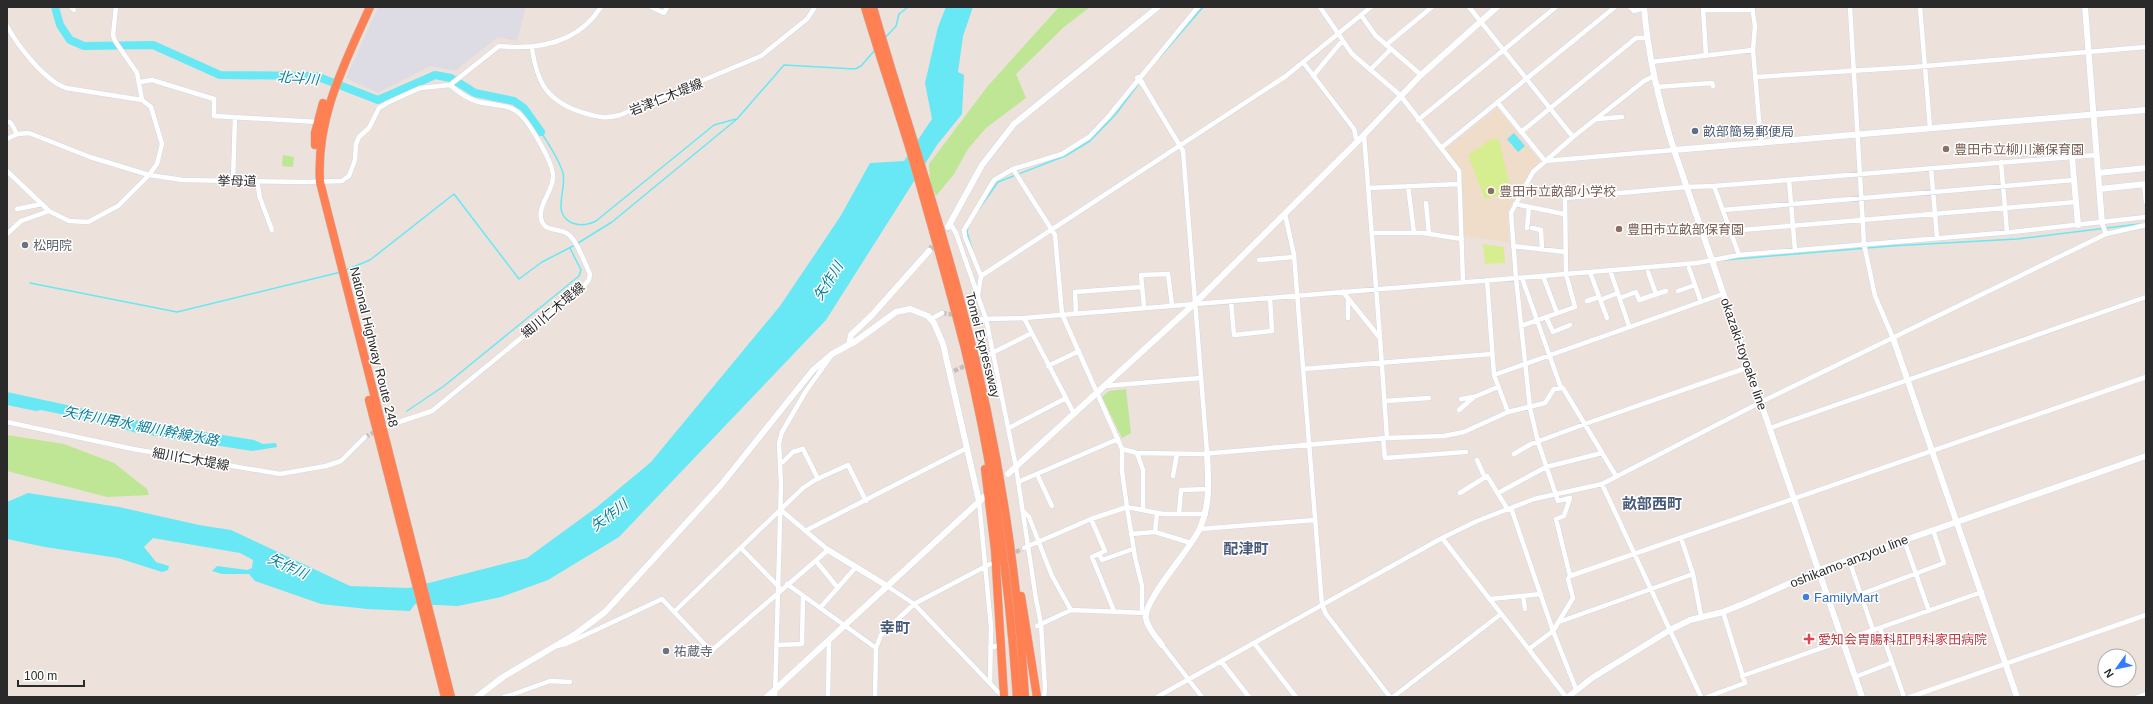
<svg xmlns="http://www.w3.org/2000/svg" width="2153" height="704" viewBox="0 0 2153 704" font-family="Helvetica,'Noto Sans JP',sans-serif">
	<style>
		.industrial { fill: #dddce4 }
		.education { fill: #efdcc9 }
		.green { fill: #bee694 }
		.pitch { fill: #d6ee8f }
		.water { fill: #68e7f4 }
		.lines { fill: none; stroke-linecap: round; stroke-linejoin: round }
		.stream { stroke: #68e7f4; stroke-width: 1.5 }
		.river { stroke: #68e7f4; stroke-width: 8 }
		.street-tunnel { stroke: #c6bdb8; stroke-width: 4.5; stroke-dasharray: 4.5 2; stroke-linecap: butt }
		.secondary-tunnel { stroke: #c6bdb8; stroke-width: 6; stroke-dasharray: 6 3; stroke-linecap: butt }
		.street-casing { stroke: #d0d7e3; stroke-width: 5.5 }
		.secondary-casing { stroke: #d0d7e3; stroke-width: 7 }
		.highway-casing { stroke: #c3c3c3; stroke-width: 9 }
		.street { stroke: #fff; stroke-width: 4.5 }
		.secondary { stroke: #fff; stroke-width: 6 }
		.highway { stroke: #ff8153; stroke-width: 8 }
		.service-dot { fill: #5c6f8a; stroke: #fff; stroke-width: 1.5 }
		.education-dot { fill: #8d6e63; stroke: #fff; stroke-width: 1.5 }
		.worship-dot { fill: #6b7280; stroke: #fff; stroke-width: 1.5 }
		.shop-dot { fill: #3f7fe0; stroke: #fff; stroke-width: 1.5 }
		.health-dot { fill: #e0444e; stroke: #fff; stroke-width: 1.5 }
		.labels { text-anchor: middle; dominant-baseline: central; stroke-width: 3; stroke-linejoin: round; paint-order: stroke }
		.street-label { font-size: 13px; fill: #2a2a2a; stroke: #fff }
		.service-label { font-size: 13px; fill: #4e5e75; stroke: #fff; text-anchor: start }
		.education-label { font-size: 13px; fill: #785e54; stroke: #fff; text-anchor: start }
		.worship-label { font-size: 13px; fill: #5b616d; stroke: #fff; text-anchor: start }
		.shop-label { font-size: 13px; fill: #366cbe; stroke: #fff; text-anchor: start }
		.health-label { font-size: 13px; fill: #be3a42; stroke: #fff; text-anchor: start }
		.water-label { font-size: 14px; font-style: italic; fill: #087f99; stroke: #fff }
		.quarter-label { font-size: 15px; font-weight: bold; fill: #485a7c; stroke: #fff }
	</style>
	<rect width="100%" height="100%" fill="#ede2db"/>
	<path class="industrial" d="M378,7H526L517,41L498,37L455,71L430,66L378,93L346,78Z"/>
	<path class="education" d="M1497,108L1541,162L1530,172L1508,211L1509,242L1464,236L1461,170L1445,149Z"/>
	<path class="green" d="M1059,7H1090L1064,27L1016,74L1026,98L986,128L968,149L954,174L936,196L930,183L929,164L987,87Z
		M283,155L294,157L293,167L282,166Z
		M1126,389L1131,433L1122,438L1102,397L1109,391Z
		M7,435L64,444L114,463L147,489L149,495L107,497L7,471Z"/>
	<path class="pitch" d="M1492,139L1499,140L1511,191L1485,199L1468,155Z
		M1483,244L1504,247L1505,263L1485,264Z"/>
	<path class="water" d="M946,7H973L963,36L958,72L964,75L962,114L937,145L826,320L619,537L548,580L501,597L458,606L415,604L410,611L367,609L321,604L255,581L249,574H222L212,571L217,566L247,570L252,568L253,560L240,553L153,538L144,547L156,562L169,566L168,570L162,572L118,558L45,547L7,539V502L28,493L119,507L199,525L231,530L350,586L409,588L527,558L597,507L651,462L780,306L840,217L870,163L904,161L932,119L925,83L938,27Z
		M1514,133L1525,146L1518,152L1507,139Z
		M7,392L154,424L254,440L263,444L276,443L277,447L252,451L137,433L95,421L41,410L36,411L7,405Z"/>
	<g class="lines">
		<path class="stream" d="M885,38L896,26L899,14L908,7
			M1160,57L1203,7
			M541,132C549,145 559,159 563,173C567,191 551,213 572,223C580,226 588,225 596,221L714,125L736,119
			M979,209L998,182L1065,156L1090,141L1116,114L1139,83
			M968,227L967,232L972,249
			M578,243L612,222L737,119L784,65L855,69L861,66L875,50
			M1724,260L1891,246L2017,239L2139,224
			M346,270L370,260L454,194L519,279L542,262L575,245
			M30,283L177,312L341,272
			M407,411L444,386L579,276L581,270L570,248"/>
		<path class="river" d="M55,7L60,25L70,40L84,46L153,45L220,75L316,76L378,100L435,75L451,78L475,93L514,101L524,108L541,132"/>
		<path class="street-tunnel" d="M942,313L956,315
			M964,316L981,319
			M954,371L990,354
			M365,437L379,430
			M1010,555L1024,548"/>
		<path class="secondary-tunnel" d="M929,251L948,227"/>
		<defs>
			<path id="street" d="M71,7L74,10
				M116,7L113,35L115,41L137,73L142,100
				M651,7L664,13L667,7
				M1320,7L1352,54L1400,95L1459,171L1463,282
				M1469,7L1573,137
				M1630,7L1634,11L1644,8
				M1703,7L1706,56
				M1752,7L1755,26L1753,50L1761,144
				M1850,7L1864,244L1875,296L1893,338
				M1920,7L1930,128
				M1704,10H1753
				M1361,15L1375,35L1421,75
				M7,26C18,46 44,80 66,88L142,100L151,107L162,144L157,164L149,175L118,206L88,222L69,221L49,211L7,171
				M1386,45L1432,7
				M532,48C537,84 548,102 584,113C597,117 606,119 620,115L761,56L807,19L815,7
				M1303,62L1354,129L1356,138L1359,140
				M1651,62L1753,50
				M1370,70L1391,49
				M1313,76L1342,41
				M1756,77L1914,67L2146,47
				M140,82L152,80L214,99V116L318,122
				M1142,83L1183,151L1207,452
				M450,85L499,46C538,50 578,43 601,7
				M1656,87L1712,83L1713,86
				M1498,103L1545,161L1674,150
				M1597,119L1622,117
				M1418,120L1556,7
				M7,121L11,123L17,134
				M1521,132L1636,38H1648
				M1364,135L1380,338
				M7,139L17,134L29,133L90,157L149,175L183,180L306,182L342,181L349,176L355,160L356,144L359,137L369,128L379,108L387,103L420,88L450,85
				M1441,148L1615,7
				M2001,162L2007,232
				M1931,168L1937,237
				M1013,169L1062,154L1089,137L1108,117L1198,7
				M1789,180L1795,250
				M233,181L235,117
				M257,181L260,198L272,230
				M2144,184L2146,202
				M1408,186L1414,233
				M1714,186L1739,255
				M1369,188L1459,184
				M1426,203L1429,234
				M1515,204L1564,214
				M17,209L42,204
				M1723,210L2074,180
				M1285,214L1294,255L1322,605L1326,614L1390,697
				M950,223L956,233L986,319L993,353L1016,467L1036,599L1041,624L1045,688L1044,697
				M2102,223L2106,234
				M1527,228L1529,207
				M1532,228L1541,230L1542,249
				M1730,231L2076,202
				M1372,233H1423L1462,239
				M7,234L21,221L49,211
				M1513,246L1565,252
				M1259,260L1294,257
				M1689,268L1701,302
				M1610,270L1629,326
				M1590,272L1607,318
				M1648,272L1656,294
				M981,276L965,237L964,230L994,180L1013,169L1055,235L1062,314L1122,449V471L1127,507L1135,557L1142,586V612
				M1543,276L1557,313
				M1522,278L1561,388
				M1487,280L1494,375L1723,294
				M1678,291L1695,285
				M1343,292L1380,338L1387,438
				M978,295L981,276L1286,76L1371,7
				M1620,298L1636,292L1639,300L1666,291
				M1600,300L1618,293
				M1231,301L1234,335L1272,331L1270,298
				M1587,301L1599,297
				M1144,307L1141,275L1168,274L1172,305
				M1076,313L1075,292L1142,287
				M1546,317L1553,332L1570,325
				M1348,318V299
				M931,319L942,313
				M981,319L1024,318L1566,274L1697,263L1739,255L2012,232L2146,217
				M1521,326L1575,307L1566,274L1565,198L1687,187L1714,186L2097,155
				M990,354L1032,333
				M1048,366L1079,351
				M1303,369L1492,354
				M1494,375L1508,412
				M1104,386L1201,378
				M1066,398L1074,414
				M1461,399L1473,397
				M1385,401L1429,398
				M1459,410L1474,397L1498,387
				M7,422L133,449L280,474L326,466L341,461L365,437
				M387,426L432,411L581,289L589,280L590,274C585,264 577,240 568,234C561,228 546,232 542,222C536,207 552,193 553,178C555,165 530,124 520,114C510,104 492,105 479,102C468,99 459,93 450,85
				M1009,428L1066,398L1024,318
				M1770,428L2146,297
				M1383,438L1385,458L1466,452
				M1122,449L1137,453L1202,454L1387,438L1444,436L1464,432L1508,412L1545,403L1554,389L1563,388L1616,476
				M1137,453L1143,470V510
				M1514,454L1531,444L1585,424L1749,367
				M1477,460L1485,478
				M783,462L793,452L803,449L818,479
				M1037,474L1052,506
				M1173,476L1177,454
				M1018,482L1118,439
				M1602,484L1701,697
				M1460,493L1487,476L1508,510
				M1498,493L1546,467L1602,453
				M979,501L991,627L990,683
				M1511,508L1553,631L1576,689
				M1023,511L1029,517L1052,576L1071,610L1145,613
				M1179,514L1181,490L1209,489
				M1091,519L1105,551L1092,557L1114,611
				M1200,529L1315,520
				M805,531L967,448
				M1155,532L1157,513
				M1131,534L1155,532L1191,543
				M1442,538L1566,697
				M1681,538L1693,574L1701,616
				M1904,540L1929,611
				M741,548L779,587
				M1024,548L1091,519L1127,507L1163,514H1206
				M1099,554L1102,560L1133,549
				M1849,560L1873,630
				M816,561L838,588
				M1570,576L1556,519L1564,516L1570,498L1558,501L1538,442L1530,408L1516,278L1511,213L1533,172L1573,137L1644,81L1654,76
				M787,584L876,648
				M887,586L914,604L1003,697
				M1861,594L1944,563L1933,530
				M1523,596L1525,609
				M1490,599L1541,594
				M820,608L856,567
				M674,612L803,488L815,480L848,465L866,501
				M1559,622L1693,574
				M1037,626L1071,610
				M1880,628L1904,697
				M1254,643L1296,697
				M777,645L802,644L803,596
				M1162,645L1202,697
				M557,646L566,644L662,599L711,651L828,550L781,510
				M990,648L996,646
				M1529,649L1553,631L1573,598L1568,579L1570,576L2146,377
				M1221,661L1249,697
				M1742,676L1982,592
				M1855,677L1891,663
				M504,697L511,695
				M511,697V695L550,681L570,682
				M775,697L781,484L779,443L782,432L806,391L831,356
				M828,697L829,640
				M875,697L876,648L881,635L914,604L990,564
				M1157,697L1442,538L1477,521L1534,499L1602,484L1761,402L2106,234L2146,225
				M1393,697L1501,614
				M1707,697L1745,683L1723,612
				M1910,697L2146,615
				M2138,697L2146,694"/>
			<path id="secondary" d="M1644,7C1648,57 1659,103 1674,150L1862,697
				M2085,7L2102,223
				M1138,78L1142,83
				M1674,150L2146,110
				M2072,157L2078,225
				M2098,173L2146,168
				M2100,189L2146,184
				M948,227L982,165L1014,124L1158,7
				M1893,338L2017,697
				M849,345L851,335L872,315L929,251
				M1008,474L1194,304L1359,140L1421,75L1497,7
				M828,550L887,586
				M1162,645C1156,637 1148,629 1146,619C1142,601 1192,548 1200,528C1211,503 1208,479 1207,452
				M477,697L503,677L577,633L605,612L721,485L813,370L832,354L856,341L896,312L910,309L928,316L934,323L943,344L979,501
				M767,697L984,497
				M1568,697L1592,678L1670,630L1690,620L1723,612L1748,602L1819,570L2146,456"/>
			<path id="highway" d="M370,7C344,65 316,117 320,182L451,697
				M865,7C880,58 898,109 913,160C931,223 949,286 965,349C993,463 1009,580 1017,697
				M873,7C902,109 937,209 963,311C997,437 1017,567 1025,697
				M315,145V133L323,103
				M369,400L445,697
				M985,469L995,550L1004,697
				M1021,596L1037,697"/>
		</defs>
		<use href="#street" class="street-casing"/>
		<use href="#secondary" class="secondary-casing"/>
		<use href="#highway" class="highway-casing"/>
		<use href="#street" class="street"/>
		<use href="#secondary" class="secondary"/>
		<use href="#highway" class="highway"/>
	</g>
	<circle class="service-dot" cx="1695" cy="131" r="4"/>
	<g class="education-dot">
		<circle cx="1946" cy="149" r="4"/>
		<circle cx="1491" cy="191" r="4"/>
		<circle cx="1619" cy="229" r="4"/>
	</g>
	<g class="worship-dot">
		<circle cx="25" cy="245" r="4"/>
		<circle cx="666" cy="651" r="4"/>
	</g>
	<circle class="shop-dot" cx="1806" cy="597" r="4"/>
	<path class="health-dot" d="M1807 633h4v4h4v4h-4v4h-4v-4h-4v-4h4z"/>
	<g class="labels">
		<g class="street-label">
			<text transform="translate(666 97) rotate(-22)">岩津仁木堤線</text>
			<text transform="translate(237 181) rotate(1)">挙母道</text>
			<text transform="translate(553 310) rotate(-40)">細川仁木堤線</text>
			<text transform="translate(983 345) rotate(76)">Tomei Expressway</text>
			<text transform="translate(374 347) rotate(76)">National Highway Route 248</text>
			<text transform="translate(1744 354) rotate(71)">okazaki-toyoake line</text>
			<text transform="translate(191 459) rotate(10)">細川仁木堤線</text>
			<text transform="translate(1849 561) rotate(-21)">oshikamo-anzyou line</text>
		</g>
		<g class="service-label">
			<text x="1703" y="131">畝部簡易郵便局</text>
		</g>
		<g class="education-label">
			<text x="1954" y="149">豊田市立柳川瀬保育園</text>
			<text x="1499" y="191">豊田市立畝部小学校</text>
			<text x="1627" y="229">豊田市立畝部保育園</text>
		</g>
		<g class="worship-label">
			<text x="33" y="245">松明院</text>
			<text x="674" y="651">祐蔵寺</text>
		</g>
		<g class="shop-label">
			<text x="1814" y="597">FamilyMart</text>
		</g>
		<g class="health-label">
			<text x="1818" y="639">愛知会胃腸科肛門科家田病院</text>
		</g>
		<g class="water-label">
			<text transform="translate(298 78) rotate(5)">北斗川</text>
			<text transform="translate(828 281) rotate(-58)">矢作川</text>
			<text transform="translate(141 426) rotate(11)">矢作川用水 細川幹線水路</text>
			<text transform="translate(609 515) rotate(-37)">矢作川</text>
			<text transform="translate(288 566) rotate(24)">矢作川</text>
		</g>
		<g class="quarter-label">
			<text x="1652" y="503">畝部西町</text>
			<text x="1246" y="548">配津町</text>
			<text x="895" y="627">幸町</text>
		</g>
	</g>
	<rect width="2153" height="704" fill="none" stroke="#2a2a2a" stroke-width="16"/>
	<g transform="translate(2117 668) rotate(237)"><circle r="19" fill="#ffffff" stroke="#aaaaaa"/>
	<path d="M0-3L7 15L0 10L-7 15Z" fill="#357dff"/>
	<text y="-6" font-size="11" font-weight="bold" text-anchor="middle" fill="#2a2a2a">N</text>
	</g>
	<path d="M18 680v6h66v-6" fill="none" stroke="#2a2a2a" stroke-width="2"/>
	<text x="24" y="680" font-size="12" fill="#2a2a2a" stroke="#ffffff" stroke-width="3" paint-order="stroke">100 m</text>
</svg>
